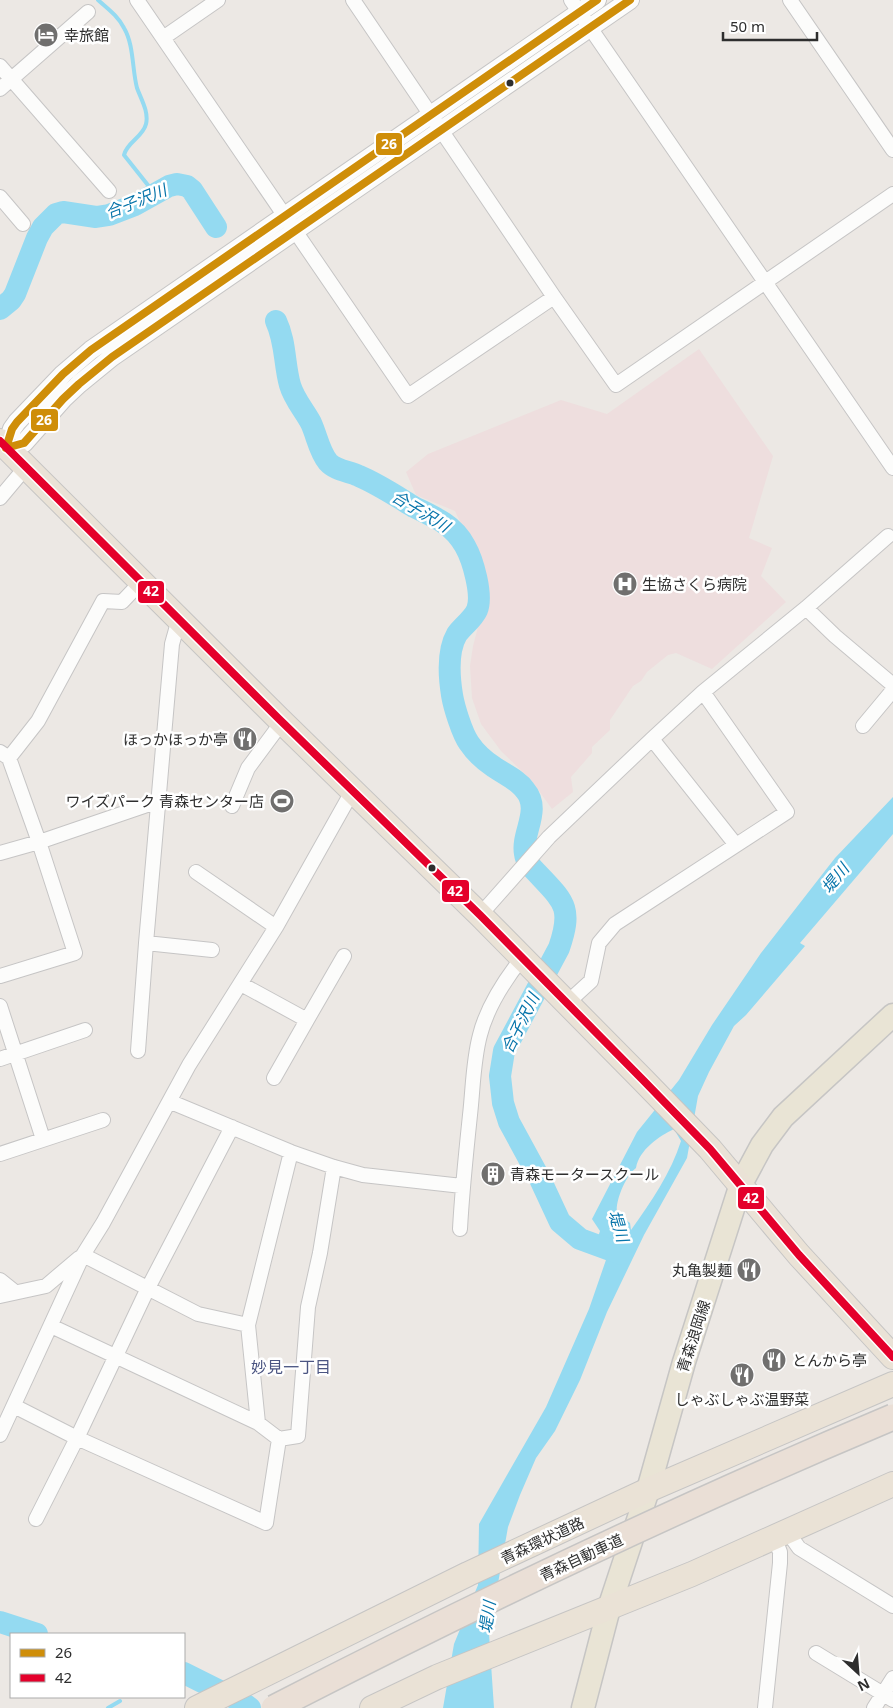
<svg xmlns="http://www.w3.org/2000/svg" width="893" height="1708" viewBox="0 0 893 1708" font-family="'Noto Sans','Noto Sans JP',sans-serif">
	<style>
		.medical { fill: #eedede }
		.water { fill: #94daf1; fill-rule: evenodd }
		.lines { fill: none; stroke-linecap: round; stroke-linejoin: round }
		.stream { stroke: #94daf1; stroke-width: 4 }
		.river { stroke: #94daf1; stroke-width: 22 }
		.minor-casing { stroke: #c6c5c5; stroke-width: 16 }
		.tertiary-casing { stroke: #c6c5c5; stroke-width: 20 }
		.primary-casing { stroke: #c6c5c4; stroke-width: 25 }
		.trunk-casing { stroke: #c6c5c4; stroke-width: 26 }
		.minor { stroke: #fcfcfb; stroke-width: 14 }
		.tertiary { stroke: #fcfcfb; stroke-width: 18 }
		.primary { stroke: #e9e4d5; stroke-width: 22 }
		.trunk { stroke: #eae2d6; stroke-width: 24 }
		.motorway-bridge-casing { stroke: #c6c5c4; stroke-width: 28; stroke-linecap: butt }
		.motorway-bridge { stroke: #eadfd6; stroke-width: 25 }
		.bus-1-casing { stroke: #fff; stroke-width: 11 }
		.bus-2-casing { stroke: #fff; stroke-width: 11 }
		.bus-1 { stroke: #cf8e09; stroke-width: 8 }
		.bus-2 { stroke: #e4002b; stroke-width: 8 }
		.bus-dot { fill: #2e2e2e; stroke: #fff; stroke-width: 2 }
		.labels { text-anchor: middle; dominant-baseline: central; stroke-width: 5; stroke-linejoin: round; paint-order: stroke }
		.poi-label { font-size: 15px; fill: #2e2e2e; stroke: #fff; text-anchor: start }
		.street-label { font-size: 15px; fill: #2e2e2e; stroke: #fff }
		.water-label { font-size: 16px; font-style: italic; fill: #0674aa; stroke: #fff }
		.neighbourhood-label { font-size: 16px; fill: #4b5582; stroke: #fff }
		.line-badge { stroke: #fff; stroke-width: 2 }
		.badge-label { font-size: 14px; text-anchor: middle; font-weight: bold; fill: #fff }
	</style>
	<rect width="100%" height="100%" fill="#ece8e4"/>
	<path class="medical" d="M699,349L773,456L749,538L772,548L761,576L786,602L712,669L676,653L668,655L647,672L641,681L633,686L610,720V730L592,747V753L571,777L573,792L552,809L531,780L501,751L481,724L472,698L470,666L473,646L482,612V592L472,548L455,511L416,495L406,472L428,454L561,400L607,414Z"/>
	<path class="water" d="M893,797V834L800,943L805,946L746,1015L734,1026L709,1072L698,1096L687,1158L644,1235L607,1312L580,1380L555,1431L536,1458L520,1495L508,1527L489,1634L494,1708H443L454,1644L478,1585L479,1524L546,1407L589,1309L607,1257L595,1246L600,1231L592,1219L637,1132L679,1080L712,1025L761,953L835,858ZM674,1129L681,1141C671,1173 651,1202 631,1230L630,1223L617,1213C615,1201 626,1175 636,1168C639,1150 659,1136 674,1129Z"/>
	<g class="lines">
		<path class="stream" d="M98,0C108,9 118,16 124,28C134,45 132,69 137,88C141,99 149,112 146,124C143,137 127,142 124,155L155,194
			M108,1708L120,1701"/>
		<path class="river" d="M0,309L11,300L15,294L37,238L43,227L56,214L63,212L96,217L109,215L135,205L169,186L177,184L187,186L192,190L216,227
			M276,321C286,342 284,364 290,385C294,399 304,410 311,423C317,436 319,451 328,462C336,471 349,471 359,476C378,484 396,496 414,507C424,512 435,517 444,523C453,529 460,537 465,546C473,560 483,595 477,610C473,619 463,626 457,634C447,651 449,676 452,695C454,707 462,733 469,743C475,752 485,761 494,767C504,774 518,780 525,790C542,810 521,833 525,854C526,862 531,867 537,873C564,902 573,907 559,948L504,1051L500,1076L503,1103L509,1122L540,1179L560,1222L580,1239L621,1254
			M0,1622L37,1634
			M184,1673L242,1702L250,1708"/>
		<defs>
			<path id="minor" d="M137,0L408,396L554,297
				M353,0L554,297L616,385L893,194
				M571,0L893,468
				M790,0L893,150
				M163,38L218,0
				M0,66L109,191
				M0,89L88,12
				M0,197L23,224
				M0,498L26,467
				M806,608L835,636L893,685
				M863,726L893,690
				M652,739L736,845
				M0,752L9,758L39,842L75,953L0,976
				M9,758L38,721L103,601L122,602L142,581
				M232,806L248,768L282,722
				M0,853L39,842L159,801
				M196,872L276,927
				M480,915L549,837L652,739L703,692L806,608L888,536
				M146,943L212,950
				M241,984L307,1020L344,956
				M567,1003L591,981L599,943L615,924L787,812L703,692
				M0,1006L43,1139
				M138,1051L146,943L172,644L179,619
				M0,1059L85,1030
				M274,1078L307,1020
				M171,1102L291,1152L334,1167L363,1175L462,1186
				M0,1154L103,1120
				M460,1229C462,1191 466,1153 470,1115C473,1089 473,1061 480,1035C487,1007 504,981 522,958
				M83,1255L198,1314L248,1325
				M0,1280L15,1292
				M0,1296L46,1286L79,1258
				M51,1326L258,1423
				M14,1406L77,1438L266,1523L279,1439L258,1423L248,1325L291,1152
				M0,1435L83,1255L103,1223L189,1065L276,927L353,790
				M279,1439L298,1436L308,1307L320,1253L334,1167
				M36,1519L77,1438L148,1288L232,1127
				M787,1531L799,1548L893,1606
				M816,1653L893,1700
				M765,1708L780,1563V1552L774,1537
				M874,1708L893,1678"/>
			<path id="tertiary" d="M597,0L91,350L63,374L17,422L12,429L6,448L24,443L63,399L79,384L112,357L630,0"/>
			<path id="primary" d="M583,1708L609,1608L648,1490L684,1362L741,1184L762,1145L783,1117L893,1015"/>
			<path id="trunk" d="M0,441L279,719L480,915L643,1080L710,1149L799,1255L893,1357
				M197,1708L468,1574L648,1490L893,1384
				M372,1708L437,1677L692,1574L893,1484"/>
		</defs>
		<use href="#minor" class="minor-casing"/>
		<use href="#tertiary" class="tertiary-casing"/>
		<use href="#primary" class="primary-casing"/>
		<use href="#trunk" class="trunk-casing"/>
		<use href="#minor" class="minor"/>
		<use href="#tertiary" class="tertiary"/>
		<use href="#primary" class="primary"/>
		<use href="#trunk" class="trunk"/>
		<defs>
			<path id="motorway-bridge" d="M274,1708C476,1604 683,1505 893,1417"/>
		</defs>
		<use href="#motorway-bridge" class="motorway-bridge-casing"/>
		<use href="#motorway-bridge" class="motorway-bridge"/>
		<defs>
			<path id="bus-1" d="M597,0L91,350L63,374L17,422L12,429L6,448L24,443L63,399L79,384L112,357L630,0"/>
			<path id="bus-2" d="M0,441L279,719L480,915L643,1080L710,1149L799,1255L893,1357"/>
		</defs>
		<use href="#bus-1" class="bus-1-casing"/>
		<use href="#bus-2" class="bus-2-casing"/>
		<use href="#bus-1" class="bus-1"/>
		<use href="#bus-2" class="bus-2"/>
	</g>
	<defs>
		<symbol id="hotel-disc" viewBox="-11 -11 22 22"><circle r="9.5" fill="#706f6e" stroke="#fff"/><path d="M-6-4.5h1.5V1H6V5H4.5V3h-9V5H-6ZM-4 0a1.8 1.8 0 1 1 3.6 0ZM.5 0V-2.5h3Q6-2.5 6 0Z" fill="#fff"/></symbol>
		<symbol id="hospital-disc" viewBox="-11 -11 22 22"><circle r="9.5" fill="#706f6e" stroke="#fff"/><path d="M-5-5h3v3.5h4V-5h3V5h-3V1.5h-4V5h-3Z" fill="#fff"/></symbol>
		<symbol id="restaurant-disc" viewBox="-11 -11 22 22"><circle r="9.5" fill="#706f6e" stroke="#fff"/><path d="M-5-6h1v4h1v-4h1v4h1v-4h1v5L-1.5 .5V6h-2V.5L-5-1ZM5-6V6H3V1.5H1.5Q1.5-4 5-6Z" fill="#fff"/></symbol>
		<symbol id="stadium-disc" viewBox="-11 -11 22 22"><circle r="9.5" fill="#706f6e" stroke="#fff"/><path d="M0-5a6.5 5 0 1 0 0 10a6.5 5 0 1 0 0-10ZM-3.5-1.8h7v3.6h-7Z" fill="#fff"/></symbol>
		<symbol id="building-disc" viewBox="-11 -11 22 22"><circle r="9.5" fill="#706f6e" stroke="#fff"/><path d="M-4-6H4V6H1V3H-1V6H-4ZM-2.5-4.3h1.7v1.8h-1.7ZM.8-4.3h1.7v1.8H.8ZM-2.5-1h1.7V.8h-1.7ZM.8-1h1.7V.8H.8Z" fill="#fff"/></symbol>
	</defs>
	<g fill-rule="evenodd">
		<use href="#hotel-disc" x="32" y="21" width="28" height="28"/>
		<use href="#hospital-disc" x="611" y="570" width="28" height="28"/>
		<use href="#restaurant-disc" x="231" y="725" width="28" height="28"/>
		<use href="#stadium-disc" x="268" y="787" width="28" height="28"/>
		<use href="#building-disc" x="479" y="1160" width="28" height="28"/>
		<use href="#restaurant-disc" x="735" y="1256" width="28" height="28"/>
		<use href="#restaurant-disc" x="760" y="1346" width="28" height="28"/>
		<use href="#restaurant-disc" x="728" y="1361" width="28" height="28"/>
	</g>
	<g class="bus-dot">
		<circle cx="510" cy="83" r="4.5"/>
		<circle cx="432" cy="868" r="4.5"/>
	</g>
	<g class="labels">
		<g class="poi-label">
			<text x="64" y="35">幸旅館</text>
			<text x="642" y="584">生協さくら病院</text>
			<text x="228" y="739" text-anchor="end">ほっかほっか亭</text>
			<text x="264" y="801" text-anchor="end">ワイズパーク 青森センター店</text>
			<text x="510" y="1174">青森モータースクール</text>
			<text x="732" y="1270" text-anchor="end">丸亀製麺</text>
			<text x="792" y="1360">とんから亭</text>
			<text x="742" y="1399" text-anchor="middle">しゃぶしゃぶ温野菜</text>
		</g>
		<g class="street-label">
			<text transform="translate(693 1336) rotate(-72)">青森浪岡線</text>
			<text transform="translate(542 1540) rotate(-25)">青森環状道路</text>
			<text transform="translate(581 1557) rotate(-25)">青森自動車道</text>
		</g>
		<g class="water-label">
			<text transform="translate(136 201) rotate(-22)">合子沢川</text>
			<text transform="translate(421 511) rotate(31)">合子沢川</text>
			<text transform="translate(835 878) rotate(-51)">堤川</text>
			<text transform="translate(520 1023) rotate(-64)">合子沢川</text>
			<text transform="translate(619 1226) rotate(73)">堤川</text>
			<text transform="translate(487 1617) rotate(-82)">堤川</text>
		</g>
		<g class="neighbourhood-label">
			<text x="291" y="1367">妙見一丁目</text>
		</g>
	</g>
	<g class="line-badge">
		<rect x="375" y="132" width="28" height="24" rx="5" fill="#cf8e09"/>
		<rect x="30" y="408" width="29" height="24" rx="5" fill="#cf8e09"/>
		<rect x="137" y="580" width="28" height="24" rx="5" fill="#e4002b"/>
		<rect x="441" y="879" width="29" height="24" rx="5" fill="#e4002b"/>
		<rect x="737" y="1186" width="28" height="24" rx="5" fill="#e4002b"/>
	</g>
	<g class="badge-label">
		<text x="389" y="149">26</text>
		<text x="44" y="425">26</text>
		<text x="151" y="596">42</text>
		<text x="455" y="896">42</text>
		<text x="751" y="1203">42</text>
	</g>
	<rect x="10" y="1633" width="175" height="65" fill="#ffffff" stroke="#ababab"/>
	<rect x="20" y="1649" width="25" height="8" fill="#cf8e09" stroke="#ababab"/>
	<text x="55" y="1658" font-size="15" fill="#2e2e2e">26</text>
	<rect x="20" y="1674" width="25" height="8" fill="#e4002b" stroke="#ababab"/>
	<text x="55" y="1683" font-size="15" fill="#2e2e2e">42</text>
	<g transform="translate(858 1673) rotate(154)" stroke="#ffffff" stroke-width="4" paint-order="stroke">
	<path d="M0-4L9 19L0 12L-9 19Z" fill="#2e2e2e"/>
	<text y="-8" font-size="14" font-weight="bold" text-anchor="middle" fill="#2e2e2e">N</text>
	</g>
	<path d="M723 32v8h94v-8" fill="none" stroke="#2e2e2e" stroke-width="2.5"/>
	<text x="730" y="32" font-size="15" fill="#2e2e2e" stroke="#ffffff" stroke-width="4" paint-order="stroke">50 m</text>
</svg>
